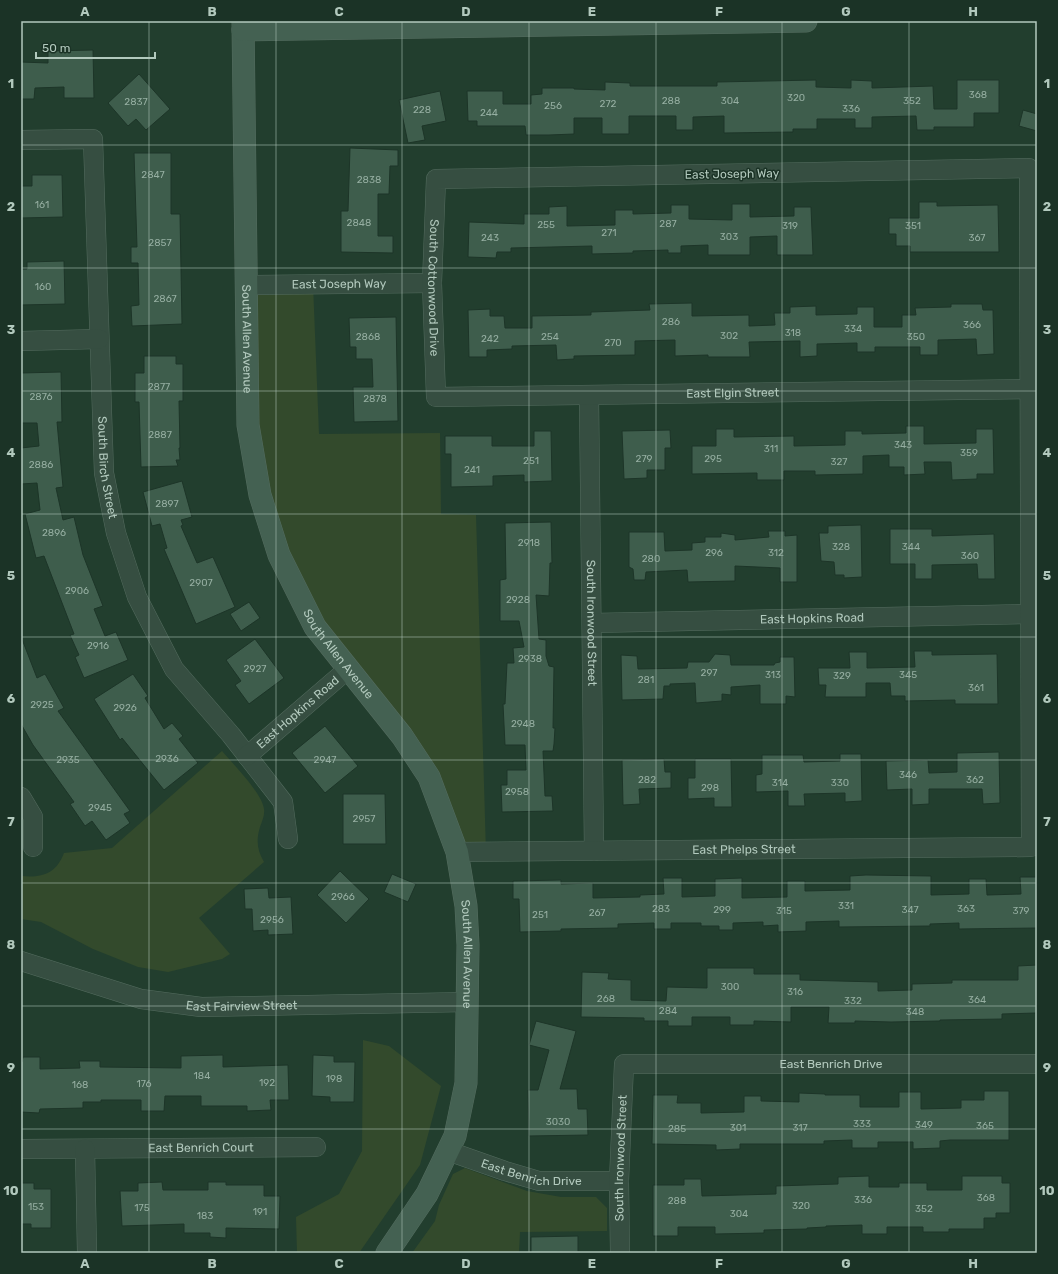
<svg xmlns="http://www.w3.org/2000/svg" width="1058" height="1274" viewBox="0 0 1058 1274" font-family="Rubik,sans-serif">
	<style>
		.green { fill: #334a2c }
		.building { fill: #3e5d4c; stroke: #1d3528 }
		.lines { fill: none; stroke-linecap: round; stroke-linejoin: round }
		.street-casing { stroke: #546c5f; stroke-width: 20 }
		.secondary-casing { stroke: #546c5f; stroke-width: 23 }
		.street { stroke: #364e41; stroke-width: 19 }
		.secondary { stroke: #446152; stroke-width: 22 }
		.grid { fill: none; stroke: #b2c9bd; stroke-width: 1; stroke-opacity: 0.55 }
		.labels { text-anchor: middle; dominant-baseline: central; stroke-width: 3; stroke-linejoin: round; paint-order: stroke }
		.number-label { font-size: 10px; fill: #95aea1 }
		.street-label { font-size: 12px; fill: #b2c9bd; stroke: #1b3326 }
		.neatline { fill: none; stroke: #b2c9bd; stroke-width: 1.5 }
		.grid-label { font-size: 13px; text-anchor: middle; font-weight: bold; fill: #b2c9bd }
	</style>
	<rect width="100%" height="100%" fill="#223e2e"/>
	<path class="green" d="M313,284L319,434L440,433L441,514L476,515L486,852H457L445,817L315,627L260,495L246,285Z
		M222,751C233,764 262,793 264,809C265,815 262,821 260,827C256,840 257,850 264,862L199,918L230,954L222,959L168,972L138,967L93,949L41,922L21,919V876C42,878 56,874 64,853L112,848Z
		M363,1040L389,1046L441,1086L420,1165L359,1253H297L296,1217L339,1194L362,1151Z
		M465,1168L527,1191L561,1197H596L607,1208V1231L520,1232L519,1253H412L435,1221L439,1205L453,1174Z"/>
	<path class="building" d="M93,50L94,98H64V87L35,88L34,99H21V62L48,63V51Z
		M139,74L170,109L146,130L136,119L128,126L108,103Z
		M816,80V87L851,88V80L872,81V88L933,86L934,109H957V80H999V113H974V127H934V130H917L916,116L872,117V128H855V119H817V129H793V132L724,133V116L693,117V130H676V116H629V134H602V118H574V134L549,135H526L525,126H477V121H468L467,91H503V104H531V95L542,94V88H574V89L605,90V82L630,83V86H717V82Z
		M440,91L446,121L422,126L425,140L408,143L399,100Z
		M1023,110L1037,114V131L1019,126Z
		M350,148L398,150V166H390L389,194H378V236H393V253L341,252V211H348Z
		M134,153H171V214H180L182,324L132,326L131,306L139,305L138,263H131V247H137Z
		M32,175H62L63,217L21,218V186H32Z
		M919,202H937V206L998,205L999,252H910V246H896V234H889V218H919Z
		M732,204H750V217L794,216V207H811L813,255H777V236L750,237V255H708V245L681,246V253H668V250L633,251V253L592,254V246L511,248V252H497L496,258L468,257L469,222L524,224V214H549V207L567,206V226L615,225V210H633V214L671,213V205H689V219L732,220Z
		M64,261L65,304L21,305V269H27V262Z
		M692,303V316L749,315V326L775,325L774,313H790V307L816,306V315L857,314V307H874V327H902V315H916L915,308L951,307V304H982L983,310H993L994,354L977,355L976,339L938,340V355H920V347H875V352H857V343L817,344V356L800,357V341L749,342L750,357H708V355L675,356V340L635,341V355L574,356V359L557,360L556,345L512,346V349L487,350V357H469L468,310L490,309V316H504L505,328H532V316L591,315V312L650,310L649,304Z
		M396,317L398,421L354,422L353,387H373L372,359H356V347H350L349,318Z
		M144,356H176V364H183V401H179L180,448H179L180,460H176L178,466L141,467L139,402H135V373H144Z
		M61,372L62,422H57L63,487L56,488L63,520L74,517L83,555L103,606L94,609L105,636L116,632L128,660L84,678L75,657L79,655L70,635L74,634L44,556L36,558L25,514L40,510L37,483L21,484V448L39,446L37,423H21V373Z
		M906,426H924V444L976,443V429H993L994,474H977V479L952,480L951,462H924L925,474L904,475V467H889V455L863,456V474L815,475V471H784V480H757V473L692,474V446H716V429H734V437L794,436V446L845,445V431H862V434L906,433Z
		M670,430L671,448H665V470H647V478L624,479L622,431Z
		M534,431H551L552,481L524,482V475L493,476V486L451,487V454H445V436H492V446H534Z
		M182,481L192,517L181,520L183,525L181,526L197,563L213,557L235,607L196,624L164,549L167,548L160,524L152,526L143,492Z
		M551,522L552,563H550L549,596L536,595L539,639L546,640V656L549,666L554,667L553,728H555L554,744L553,751H543L545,796H552L553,811L502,812L501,785H507V770H526L525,745H505L503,704H505L507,663H514L513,648L524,647L519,621H500V580L506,579L505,523Z
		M861,525L862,577L844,578V575H835L834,562L821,561L819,533H828V526Z
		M890,529H932V536L994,534L995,579H978L977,564L932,565V579H915V564H890Z
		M768,531H785V536L797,535V582H780V568L735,566V581L688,582L687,570L646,572L645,580H634L633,569L629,567V532H664L665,551L692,550V543L705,542V537H721V533L735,535V540L769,537Z
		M249,602L260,618L241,631L230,614Z
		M21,639H22L37,678L45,674L64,708L58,711L130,811L124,814L130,823L106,840L92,821L85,826L70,804L74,802L33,745L21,724Z
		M255,639L284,678L249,704L235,685L241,681L226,660Z
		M914,651H932V655L997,654L998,704H955V700L905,701V696H891L890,683H866V697H825L826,685H819L818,668H850L849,652H867V668L915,667Z
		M715,654L730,655L731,665H774L775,663L780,662V657H794L795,697L786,696V704H760V685L731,687V695L722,694V701L696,703L695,683L670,684V686H664L663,699L622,700L621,655L637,656L638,669L687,668L688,662H709Z
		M133,674L148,696L145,698L164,729L172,723L183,736L179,739L198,763L164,790L122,738L120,740L94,699Z
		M325,726L358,766L325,793L292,753Z
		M999,752L1000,803L983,804L982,789H929V804L912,805V789L887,790L886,761L928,760L929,773L957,772V753Z
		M840,754H861L862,801L845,802V793L804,794L805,806H788V791L756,792V775L762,774V755H803L804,762L840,761Z
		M664,759L665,772H671V788L639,789L640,804L623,805L622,760Z
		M695,759H731L732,807H714V798L688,799V778H695Z
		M343,794H385L386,844H343Z
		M340,871L369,899L346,923L317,895Z
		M392,874L416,884L408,902L384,892Z
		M866,875L931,876V895L969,894V879H986L987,895L1021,894L1020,877H1037V928L959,929V923L930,924V926L839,927V921L806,922V931L778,932V925L763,926V922L733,923V930H719V926H701V923H671V929H654V923L618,924V928L561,929V931L520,932L519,899H513V881L561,880V884L593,883V898L640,897V895L664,894L663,878H682V897L715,896V879L742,878V898L787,897V881H805V891L850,890V876Z
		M268,888L269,898L291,897L293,934L268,935V930L253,931L252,909H245L244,889Z
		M1037,965L1036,1013L1002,1014V1019L940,1020V1021L891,1022L855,1021V1023H828L829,1007H791V1022L754,1021V1025H730V1017H692V1026H668V1021H644V1018L581,1017L582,972L609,973L608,979L631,980V1000L666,1001L667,987L707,988V968H754V974H800V980L878,982V991L912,990V984L952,983V980H1018V966Z
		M536,1021L576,1031L560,1089H577L578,1109H587L588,1135L529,1136L528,1090H538L549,1050L529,1045Z
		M223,1055V1067L288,1065L289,1100H270L271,1110L247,1111V1106H201V1096H165L164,1111H141V1100H101V1102H83V1108L40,1109L39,1113L21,1112V1062H22L23,1057H40V1069L80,1068L79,1061H100V1067L181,1068V1056Z
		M313,1055L334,1056V1062H355L354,1102H330V1097L312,1096Z
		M984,1091H1009V1140H950L940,1141V1148L913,1149V1142H878V1148H852V1140L824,1141V1144H740V1149L716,1150V1145L652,1144L653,1095H678L677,1103H701V1113L744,1112V1096H761V1101L799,1102V1093L825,1094V1095H860V1107H899V1092H921V1109L961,1108V1100H984Z
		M869,1176V1187H899V1183H927V1190H962V1176H1002V1183H1010V1213H996V1218H984V1229H949V1232H923V1227H887V1234H862V1225L826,1226V1227L807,1228V1229L764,1230V1233L715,1234V1227H678V1236H653V1185H684V1179H701L702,1196L776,1194V1186L838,1184V1177Z
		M162,1182L163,1190H208V1182H226V1185H264V1196H280L279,1229L226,1228V1238L210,1237V1233H184V1224L122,1226L120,1191H138V1183Z
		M21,1183H34V1189H51V1228H31V1224H21Z
		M578,1236V1252L531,1253V1237Z"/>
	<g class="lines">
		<defs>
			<g id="street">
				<path id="s1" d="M21,140L93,139L104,473L116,533L137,597L174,669L231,735L283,802L288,839"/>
				<path id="s2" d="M246,285L432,283"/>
				<path d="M21,341L99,339"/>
				<path id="s3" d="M589,396L594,851"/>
				<path id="s4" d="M592,623L1032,614"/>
				<path id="s5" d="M247,756L348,669"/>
				<path d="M21,797L33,817V847"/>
				<path id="s6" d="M457,852L1031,847C1032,620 1031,394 1029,168L436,179L432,283L436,397L1031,389"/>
				<path id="s7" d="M21,961L141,999L201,1007L468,1002"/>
				<path id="s8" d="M21,1149L316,1147"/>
				<path d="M85,1149L87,1253"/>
				<path id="s9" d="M448,1151L505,1171L539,1181H619"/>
				<path id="s10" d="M620,1253L619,1181L624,1064H1037"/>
			</g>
			<g id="secondary">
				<path id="s11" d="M243,21L248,425L260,495L279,555L315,627L402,736L429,777L457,852L466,906L468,945L466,1083L455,1136L427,1194L387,1253"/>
				<path d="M243,30L806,21"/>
			</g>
		</defs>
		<use href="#street" class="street-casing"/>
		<use href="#secondary" class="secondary-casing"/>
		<use href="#street" class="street"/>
		<use href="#secondary" class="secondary"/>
	</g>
	<path class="grid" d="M149,21V1253M276,21V1253M402,21V1253M529,21V1253M656,21V1253M782,21V1253M909,21V1253M21,145H1037M21,268H1037M21,391H1037M21,514H1037M21,637H1037M21,760H1037M21,883H1037M21,1006H1037M21,1129H1037"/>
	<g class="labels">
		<g class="number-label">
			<text x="978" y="95">368</text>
			<text x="796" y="98">320</text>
			<text x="671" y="101">288</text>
			<text x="730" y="101">304</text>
			<text x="912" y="101">352</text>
			<text x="136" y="102">2837</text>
			<text x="608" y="104">272</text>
			<text x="553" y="106">256</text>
			<text x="851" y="109">336</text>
			<text x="422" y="110">228</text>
			<text x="489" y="113">244</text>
			<text x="153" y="175">2847</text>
			<text x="369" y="180">2838</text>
			<text x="42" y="205">161</text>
			<text x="359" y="223">2848</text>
			<text x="668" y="224">287</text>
			<text x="546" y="225">255</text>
			<text x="790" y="226">319</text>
			<text x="913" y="226">351</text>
			<text x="609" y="233">271</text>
			<text x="729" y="237">303</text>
			<text x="490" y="238">243</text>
			<text x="977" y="238">367</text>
			<text x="160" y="243">2857</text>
			<text x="43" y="287">160</text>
			<text x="165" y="299">2867</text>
			<text x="671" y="322">286</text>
			<text x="972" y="325">366</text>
			<text x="853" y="329">334</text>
			<text x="793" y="333">318</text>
			<text x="729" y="336">302</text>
			<text x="368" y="337">2868</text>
			<text x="550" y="337">254</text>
			<text x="916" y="337">350</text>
			<text x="490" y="339">242</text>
			<text x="613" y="343">270</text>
			<text x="159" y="387">2877</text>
			<text x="41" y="397">2876</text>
			<text x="375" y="399">2878</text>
			<text x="160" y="435">2887</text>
			<text x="903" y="445">343</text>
			<text x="771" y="449">311</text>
			<text x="969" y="453">359</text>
			<text x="644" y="459">279</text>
			<text x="713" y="459">295</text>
			<text x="531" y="461">251</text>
			<text x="839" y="462">327</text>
			<text x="41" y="465">2886</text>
			<text x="472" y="470">241</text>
			<text x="167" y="504">2897</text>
			<text x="54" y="533">2896</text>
			<text x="529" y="543">2918</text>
			<text x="841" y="547">328</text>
			<text x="911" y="547">344</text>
			<text x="714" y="553">296</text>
			<text x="776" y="553">312</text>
			<text x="970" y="556">360</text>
			<text x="651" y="559">280</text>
			<text x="201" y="583">2907</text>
			<text x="77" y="591">2906</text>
			<text x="518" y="600">2928</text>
			<text x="98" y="646">2916</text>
			<text x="530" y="659">2938</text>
			<text x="255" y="669">2927</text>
			<text x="709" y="673">297</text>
			<text x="773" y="675">313</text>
			<text x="908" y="675">345</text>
			<text x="842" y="676">329</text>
			<text x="646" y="680">281</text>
			<text x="976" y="688">361</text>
			<text x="42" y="705">2925</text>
			<text x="125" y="708">2926</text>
			<text x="523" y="724">2948</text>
			<text x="167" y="759">2936</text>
			<text x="68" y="760">2935</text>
			<text x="325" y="760">2947</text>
			<text x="908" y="775">346</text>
			<text x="647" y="780">282</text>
			<text x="975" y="780">362</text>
			<text x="780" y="783">314</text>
			<text x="840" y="783">330</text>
			<text x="710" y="788">298</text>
			<text x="517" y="792">2958</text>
			<text x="100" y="808">2945</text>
			<text x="364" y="819">2957</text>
			<text x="343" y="897">2966</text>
			<text x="846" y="906">331</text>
			<text x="661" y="909">283</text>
			<text x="966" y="909">363</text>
			<text x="722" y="910">299</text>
			<text x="910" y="910">347</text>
			<text x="784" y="911">315</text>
			<text x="1021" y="911">379</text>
			<text x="597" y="913">267</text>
			<text x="540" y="915">251</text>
			<text x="272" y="920">2956</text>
			<text x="730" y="987">300</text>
			<text x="795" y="992">316</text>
			<text x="606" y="999">268</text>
			<text x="977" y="1000">364</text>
			<text x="853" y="1001">332</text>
			<text x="668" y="1011">284</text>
			<text x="915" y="1012">348</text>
			<text x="202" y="1076">184</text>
			<text x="334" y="1079">198</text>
			<text x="267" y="1083">192</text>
			<text x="144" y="1084">176</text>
			<text x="80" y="1085">168</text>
			<text x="558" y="1122">3030</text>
			<text x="862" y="1124">333</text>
			<text x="924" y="1125">349</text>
			<text x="985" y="1126">365</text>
			<text x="738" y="1128">301</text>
			<text x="800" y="1128">317</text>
			<text x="677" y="1129">285</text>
			<text x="986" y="1198">368</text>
			<text x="863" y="1200">336</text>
			<text x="677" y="1201">288</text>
			<text x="801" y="1206">320</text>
			<text x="36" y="1207">153</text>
			<text x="142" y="1208">175</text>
			<text x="924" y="1209">352</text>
			<text x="260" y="1212">191</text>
			<text x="739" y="1214">304</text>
			<text x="205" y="1216">183</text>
		</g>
		<g class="street-label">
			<text transform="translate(732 174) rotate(-1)">East Joseph Way</text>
			<text stroke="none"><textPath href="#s2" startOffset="93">East Joseph Way</textPath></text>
			<text stroke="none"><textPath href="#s6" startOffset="1955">South Cottonwood Drive</textPath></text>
			<text stroke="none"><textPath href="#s11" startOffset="318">South Allen Avenue</textPath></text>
			<text stroke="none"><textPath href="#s6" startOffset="2361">East Elgin Street</textPath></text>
			<text stroke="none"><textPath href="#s1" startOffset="401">South Birch Street</textPath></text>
			<text stroke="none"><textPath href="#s4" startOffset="220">East Hopkins Road</textPath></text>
			<text stroke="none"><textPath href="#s3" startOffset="227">South Ironwood Street</textPath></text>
			<text stroke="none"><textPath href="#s11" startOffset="654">South Allen Avenue</textPath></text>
			<text stroke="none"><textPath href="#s5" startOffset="67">East Hopkins Road</textPath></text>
			<text stroke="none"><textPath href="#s6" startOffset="287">East Phelps Street</textPath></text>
			<text stroke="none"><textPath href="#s11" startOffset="990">South Allen Avenue</textPath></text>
			<text stroke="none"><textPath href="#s7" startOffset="227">East Fairview Street</textPath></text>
			<text stroke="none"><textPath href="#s10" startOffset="396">East Benrich Drive</textPath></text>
			<text stroke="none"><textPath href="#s8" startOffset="180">East Benrich Court</textPath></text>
			<text stroke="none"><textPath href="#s10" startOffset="95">South Ironwood Street</textPath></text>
			<text stroke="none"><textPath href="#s9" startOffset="87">East Benrich Drive</textPath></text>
		</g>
	</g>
	<rect width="1058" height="1274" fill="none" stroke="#1b3326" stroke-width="44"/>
	<path d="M36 52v6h119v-6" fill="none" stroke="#b2c9bd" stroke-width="2"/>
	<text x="42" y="52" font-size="12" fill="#b2c9bd" stroke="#1b3326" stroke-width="3" paint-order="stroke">50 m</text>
	<rect x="22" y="22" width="1014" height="1230" class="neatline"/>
	<g class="grid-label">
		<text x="85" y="16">A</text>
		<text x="212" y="16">B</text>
		<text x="339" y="16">C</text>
		<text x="466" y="16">D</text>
		<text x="592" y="16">E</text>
		<text x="719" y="16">F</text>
		<text x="846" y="16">G</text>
		<text x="973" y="16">H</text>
		<text x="11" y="88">1</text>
		<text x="1047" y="88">1</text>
		<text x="11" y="211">2</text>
		<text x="1047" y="211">2</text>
		<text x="11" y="334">3</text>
		<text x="1047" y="334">3</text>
		<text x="11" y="457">4</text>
		<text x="1047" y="457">4</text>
		<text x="11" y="580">5</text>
		<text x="1047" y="580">5</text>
		<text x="11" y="703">6</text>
		<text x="1047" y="703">6</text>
		<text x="11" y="826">7</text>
		<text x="1047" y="826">7</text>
		<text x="11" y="949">8</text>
		<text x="1047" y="949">8</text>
		<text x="11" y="1072">9</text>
		<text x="1047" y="1072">9</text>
		<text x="11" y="1195">10</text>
		<text x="1047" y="1195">10</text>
		<text x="85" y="1268">A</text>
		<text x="212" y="1268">B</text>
		<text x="339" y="1268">C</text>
		<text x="466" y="1268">D</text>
		<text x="592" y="1268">E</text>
		<text x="719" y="1268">F</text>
		<text x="846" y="1268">G</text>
		<text x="973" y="1268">H</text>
	</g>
</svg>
